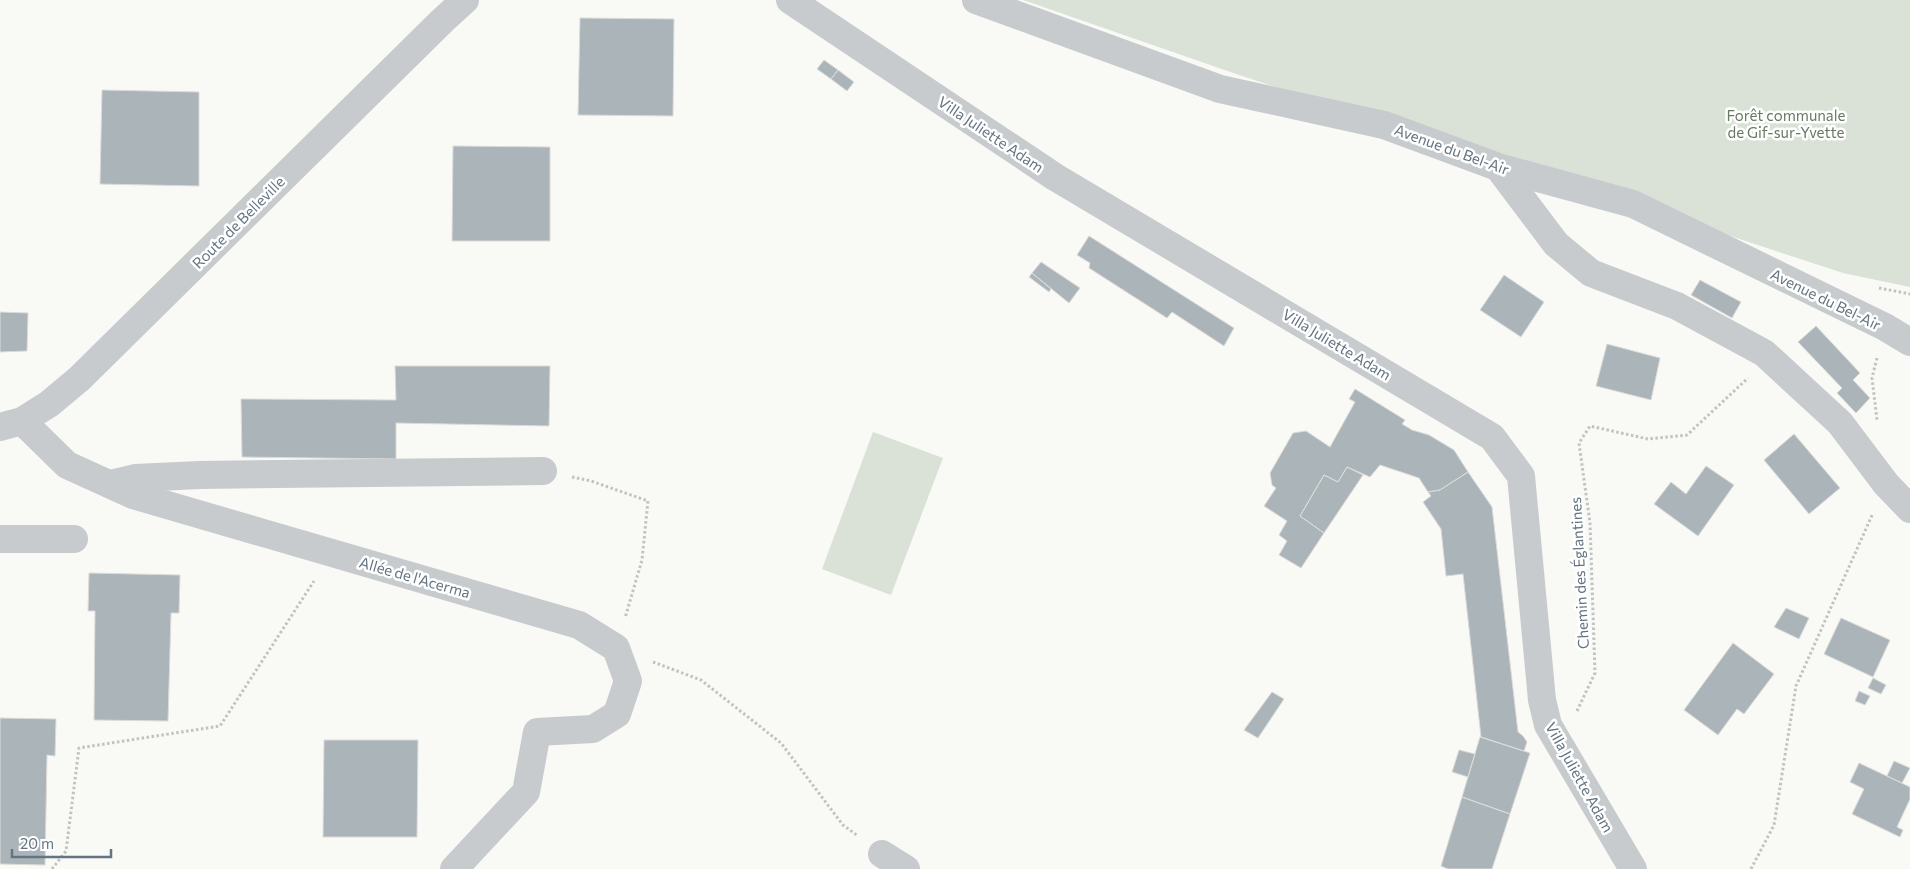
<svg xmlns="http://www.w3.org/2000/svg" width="1910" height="869" viewBox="0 0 1910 869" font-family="Commissioner,sans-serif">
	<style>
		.green { fill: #dae1d7 }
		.building { fill: #abb4b9; stroke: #dbdbd8 }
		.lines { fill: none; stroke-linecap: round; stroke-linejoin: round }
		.path { stroke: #c0c3c5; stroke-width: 3; stroke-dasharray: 2.5 2.5; stroke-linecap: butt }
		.minor { stroke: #c7cbce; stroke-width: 28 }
		.labels { text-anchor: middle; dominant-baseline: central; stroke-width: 5; stroke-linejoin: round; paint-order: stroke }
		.park-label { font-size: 15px; fill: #667a62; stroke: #fff }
		.street-label { font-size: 15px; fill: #637482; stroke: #fff }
	</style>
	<rect width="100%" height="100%" fill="#f9f9f6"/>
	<path class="green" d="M1023,0H1910V287L1843,273L1242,76Z
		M873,432L943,458L891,595L822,569Z"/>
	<path class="building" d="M580,18L674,19L673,116L578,115Z
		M824,60L838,70L831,79L817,69Z
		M838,70L854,82L847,91L831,79Z
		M102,90L199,92V186L100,184Z
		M453,146L550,147V241H452Z
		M1089,236L1234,328L1224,346L1172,312L1167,318L1089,268L1090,263L1077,255Z
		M1041,262L1080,288L1069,303L1032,273Z
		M1032,273L1051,289L1049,292L1029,277Z
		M1504,275L1544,302L1521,337L1480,310Z
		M1700,280L1741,302L1732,318L1691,295Z
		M0,312L28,313L27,351L0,352Z
		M1816,326L1860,373L1853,380L1870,398L1856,413L1837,393L1842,388L1798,342Z
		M1607,344L1660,358L1651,400L1596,386Z
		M395,366H550L549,426L396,423V459L242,457L241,399L396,400Z
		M1355,389L1405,420L1402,424L1412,430L1429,435L1454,450L1468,472L1440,490L1428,492L1419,478L1380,465L1370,477L1347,467L1338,482L1324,475L1300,516L1324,533L1301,568L1279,555L1287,541L1279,535L1287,521L1264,506L1276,488L1272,485L1270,473L1293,433L1306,431L1330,447L1355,402L1349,399Z
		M1794,434L1840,488L1809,514L1764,460Z
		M1706,466L1734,485L1698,536L1654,504L1671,482L1686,494Z
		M1347,467L1363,475L1324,533L1300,516L1324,475L1338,482Z
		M1468,472L1492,507L1518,732L1523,736L1527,742L1524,751L1481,737L1463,574L1446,576L1441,529L1423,502L1431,496L1428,492L1440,490Z
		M89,573L180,575L179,613H171L168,721L94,720L95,611H88Z
		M1786,608L1809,618L1799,639L1774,627Z
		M1841,618L1890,640L1873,677L1824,654Z
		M1733,643L1774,674L1744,714L1737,709L1718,735L1684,710Z
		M1873,678L1886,685L1881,694L1868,688Z
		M1859,691L1870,696L1865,705L1855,701Z
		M1272,692L1284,699L1258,738L1244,730Z
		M0,718L56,719L55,756L47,755L45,865L0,864Z
		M1480,737L1530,753L1510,814L1462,797Z
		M324,740H418L417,837H323Z
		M1459,750L1475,754L1468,777L1452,772Z
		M1894,761L1910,768L1902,783L1887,776Z
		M1859,763L1910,787V799L1897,827L1903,830L1900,837L1852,814L1864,789L1850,782Z
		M1462,797L1510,814L1492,869H1448L1441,866Z"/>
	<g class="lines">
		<path class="path" d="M1879,288L1910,294
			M1877,358L1872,378L1877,420
			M572,477L591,481L648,501L642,560L625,618
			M653,662L701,680L781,743L843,825L858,836
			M1577,711L1595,673L1590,523L1579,443L1590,426L1648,439L1687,435L1748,378
			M52,869L66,851L79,748L220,726L314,581
			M1751,869L1774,825L1796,686L1873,513"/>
		<path class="minor" d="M790,0L1055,177L1492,437L1521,476L1542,700L1548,725L1633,869
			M976,0L1220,89L1384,125L1498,167L1633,204L1885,327L1910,342
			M1498,167L1556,244L1591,273L1677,306L1764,353L1840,423L1886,484L1910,509
			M22,421L67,465L133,495L579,625L616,648L628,681L617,714L593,729L537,732L526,792L454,869
			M0,427L22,421L49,404L79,379L442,21L465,0
			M110,484L135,478L200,475L543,471
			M0,539H74
			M882,854L906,869"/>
	</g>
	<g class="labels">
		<g class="park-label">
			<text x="1786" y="115">Forêt communale<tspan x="1786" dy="17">de Gif-sur-Yvette</tspan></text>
		</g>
		<g class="street-label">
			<text transform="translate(991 134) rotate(34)">Villa Juliette Adam</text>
			<text transform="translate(1452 149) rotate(20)">Avenue du Bel-Air</text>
			<text transform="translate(238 222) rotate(-45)">Route de Belleville</text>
			<text transform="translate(1826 299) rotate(26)">Avenue du Bel-Air</text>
			<text transform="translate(1337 344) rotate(31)">Villa Juliette Adam</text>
			<text transform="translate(1579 573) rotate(-93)">Chemin des Églantines</text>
			<text transform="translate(415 577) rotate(16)">Allée de l'Acerma</text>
			<text transform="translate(1580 777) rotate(61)">Villa Juliette Adam</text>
		</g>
	</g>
	<path d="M12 849v8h99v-8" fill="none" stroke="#637482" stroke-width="2.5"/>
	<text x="20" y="849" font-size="15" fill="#637482" stroke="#ffffff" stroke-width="4" paint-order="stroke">20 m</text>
</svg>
